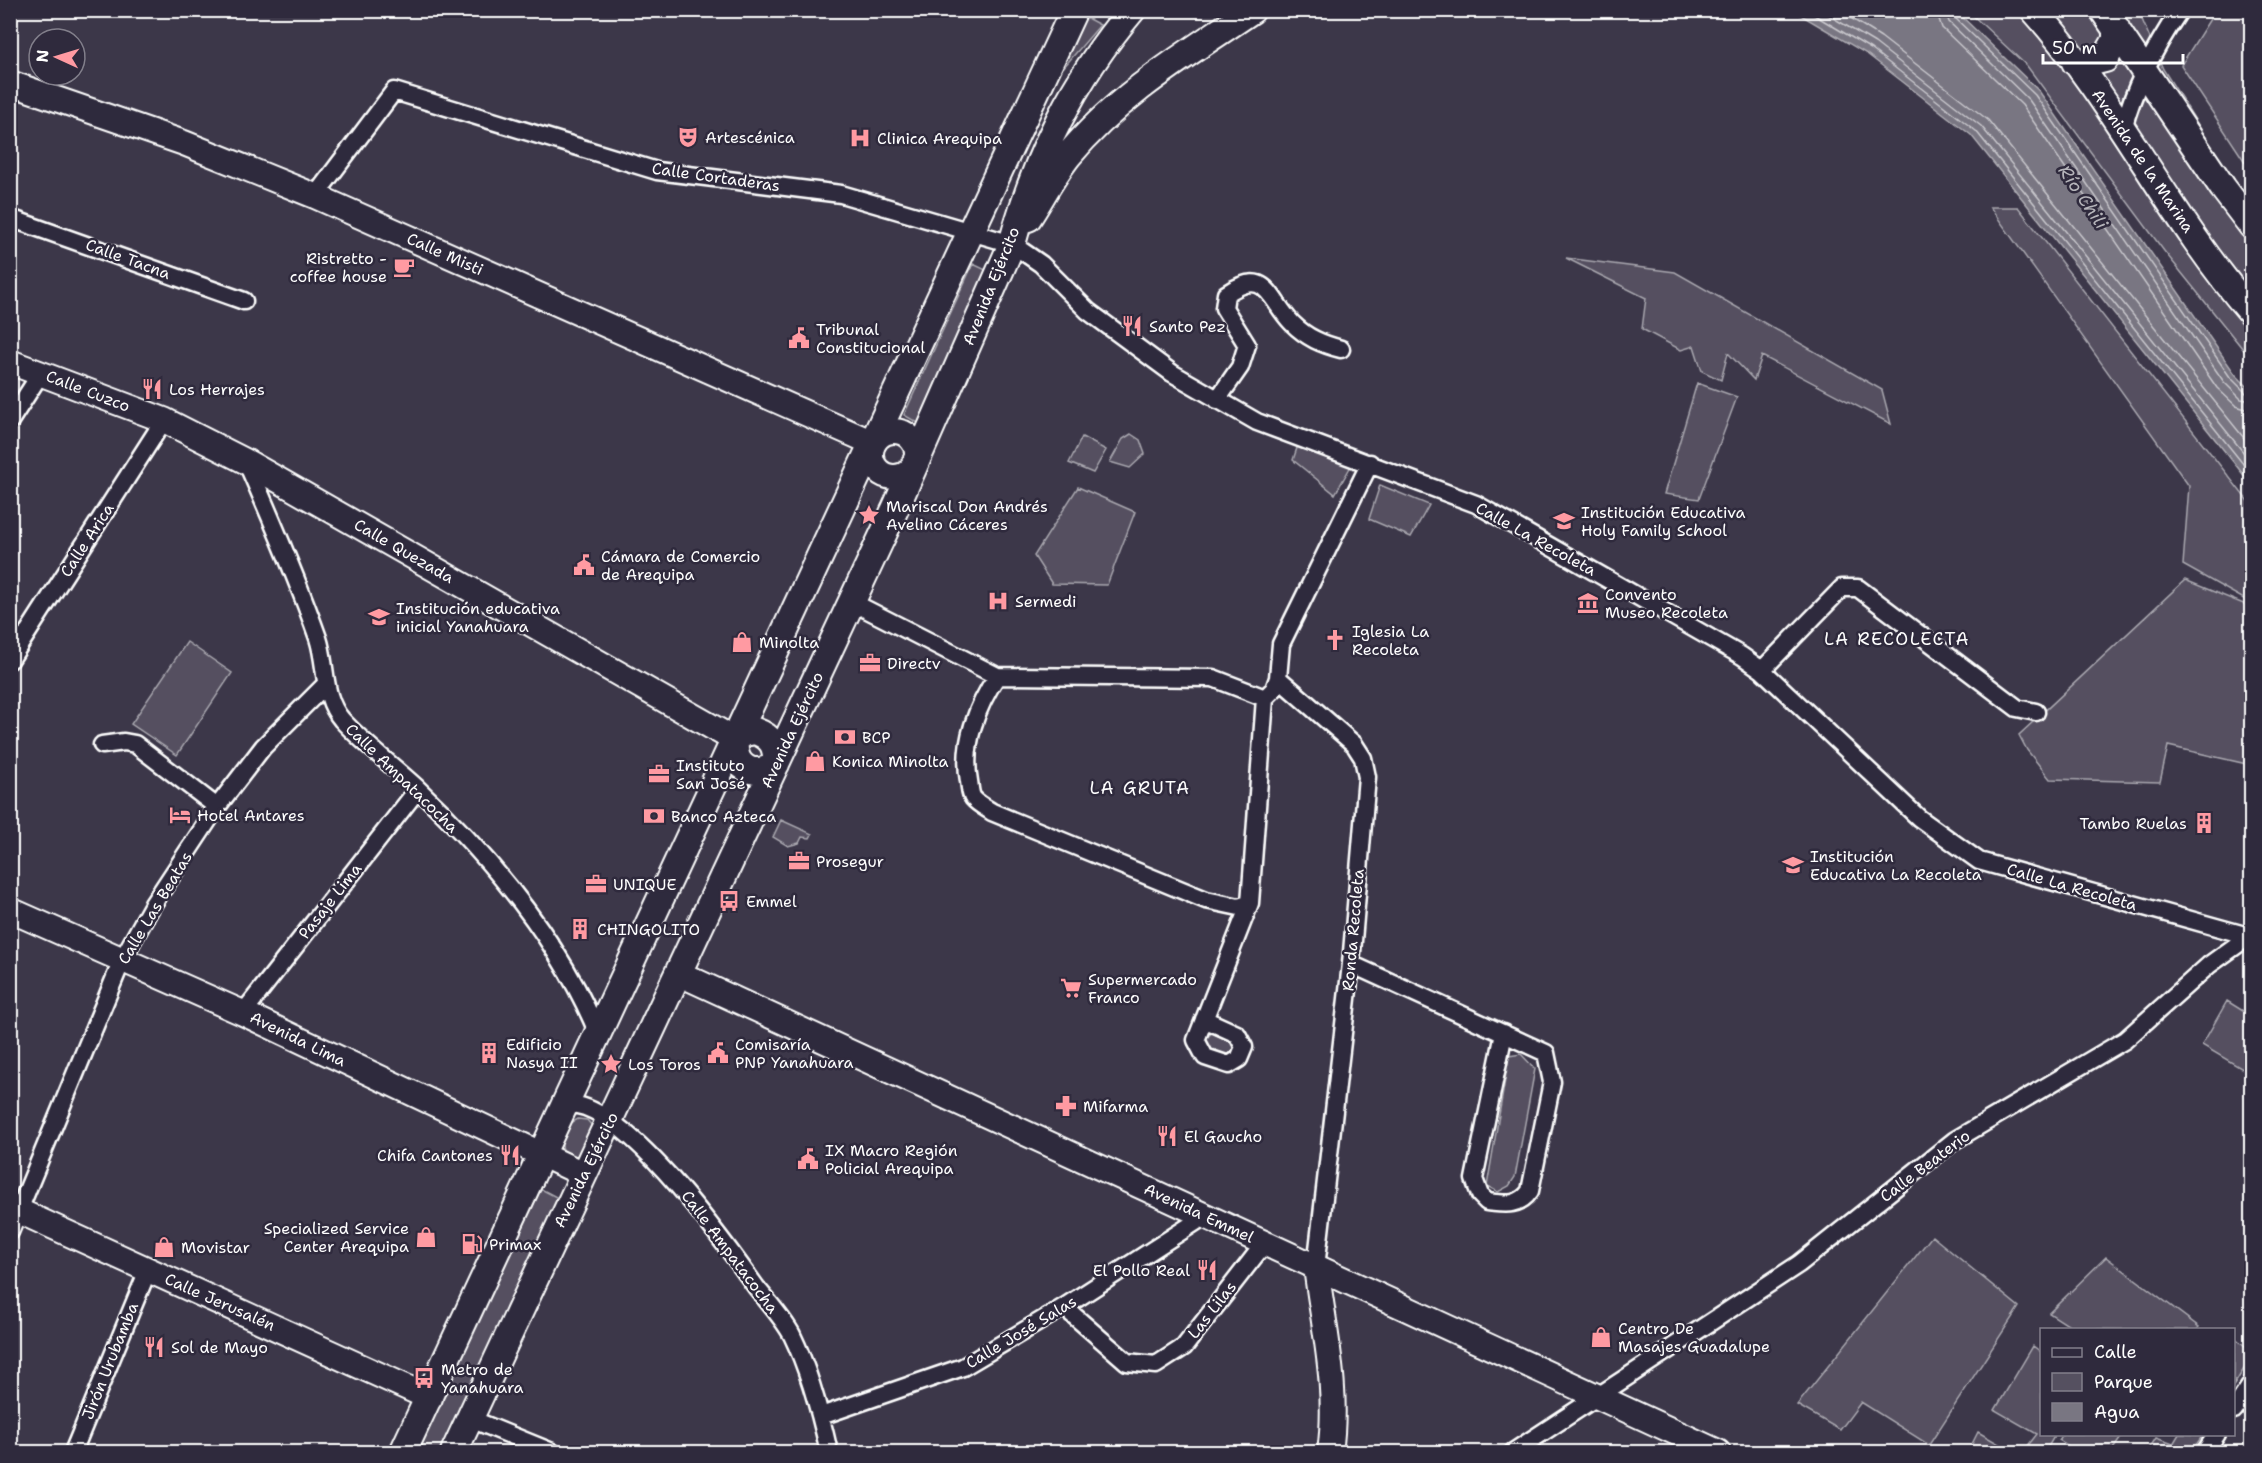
<svg xmlns="http://www.w3.org/2000/svg" width="2262" height="1463" viewBox="0 0 2262 1463" font-family="'Shantell Sans',sans-serif">
	<style>
		.green { fill: #555060; stroke: #aaa8b0; stroke-width: 1.5 }
		.water { fill: #797682; stroke: #afadb4; stroke-width: 1.5 }
		.lines { fill: none; stroke-linecap: round; stroke-linejoin: round }
		.shore { stroke: #c9c8cd; stroke-width: 1.5 }
		.street-casing { stroke: #fff; stroke-width: 21 }
		.secondary-casing { stroke: #fff; stroke-width: 28 }
		.primary-casing { stroke: #fff; stroke-width: 30 }
		.street { stroke: #2f2a3d; stroke-width: 16 }
		.secondary { stroke: #2f2a3d; stroke-width: 24 }
		.primary { stroke: #2f2a3d; stroke-width: 26 }
		.labels { text-anchor: middle; dominant-baseline: central; stroke-width: 5; stroke-linejoin: round; paint-order: stroke }
		.poi-label { font-size: 16px; fill: #fff; stroke: #2f2a3d; text-anchor: start }
		.street-label { font-size: 16px; fill: #fff; stroke: #2f2a3d }
		.water-label { font-size: 18px; font-style: italic; fill: #b5b4ba; stroke: #2f2a3d }
		.neighbourhood-label { font-size: 18px; letter-spacing: 1.5px; fill: #fff; stroke: #2f2a3d }
	</style>
	<rect width="100%" height="100%" fill="#3c3749"/>
	<filter id="ink" filterUnits="userSpaceOnUse"><feTurbulence type="fractalNoise" baseFrequency=".0167" numOctaves="2"/><feDisplacementMap in="SourceGraphic" scale="12" xChannelSelector="R" yChannelSelector="G"/><feConvolveMatrix kernelMatrix="1 2 1 2 8 2 1 2 1" color-interpolation-filters="sRGB"/></filter>
	<g filter="url(#ink)">
		<path class="green" d="M2138,10L2163,69L2251,209V359L2164,251L2027,66L1968,11Z
			M2215,11H2251V171L2181,65Z
			M1085,17L1100,25L1063,68Z
			M1990,207H2018L2251,505V603L2183,565L2189,486Z
			M1566,258L1675,272L1882,390L1891,424L1762,356L1754,380L1728,353L1721,380L1702,371L1694,346L1681,350L1642,329L1646,298Z
			M973,264L986,270L918,423L904,415Z
			M1697,383L1737,397L1699,499L1664,494Z
			M1131,434L1140,440L1145,454L1130,468L1110,462L1123,439Z
			M1082,437L1106,450L1093,473L1069,463Z
			M1298,445L1351,466L1335,494L1293,460Z
			M1380,485L1429,505L1411,537L1369,519Z
			M1078,487L1135,512L1107,585L1052,584L1034,556Z
			M2185,580L2251,607V765L2168,746L2160,782L2050,779L2027,750L2019,735Z
			M187,642L232,673L177,755L131,724Z
			M781,820L812,834L810,838L802,837L799,843L788,846L773,837Z
			M2227,1001L2251,1016V1074L2202,1045Z
			M1212,1033L1231,1042L1234,1048L1227,1055L1207,1047L1205,1039Z
			M1521,1054L1535,1069L1515,1177L1509,1186L1498,1192L1487,1186L1509,1056Z
			M578,1119L587,1120L594,1128L580,1160L564,1154L561,1142L569,1124Z
			M541,1189L562,1200L445,1452H417Z
			M1932,1236L2019,1307L1929,1445L1861,1402L1840,1430L1797,1405Z
			M2106,1257L2199,1327L2197,1330L2074,1329L2049,1313Z
			M2234,1337L2251,1351L2252,1356L2234,1385Z
			M2033,1346L2041,1352L2042,1434L2055,1435L2045,1452H2023L2037,1434L1995,1410Z
			M1978,1432L2013,1452H1968Z
			M2063,1434H2123V1435L2111,1452H2078L2059,1440Z
			M2179,1434L2203,1435L2191,1452H2147L2156,1438L2173,1444Z"/>
		<path class="water" d="M1794,11H1956L2039,91L2235,374L2251,390V484L1971,135L1867,54Z"/>
		<g class="lines">
			<path class="shore" d="M1806,10L1871,49L1976,131L2252,475
				M1820,10L1875,43L1981,126L2252,463
				M1838,10L1881,37L1988,120L2252,448
				M1936,10L1942,28L2022,105L2217,388L2236,406L2252,411
				M1945,10L1949,22L2029,100L2224,382L2241,399L2252,401
				M1952,10L1954,17L2035,95L2230,377L2246,393L2252,394"/>
			<defs>
				<path id="street" d="M2123,129C2134,86 2155,47 2180,10
					M315,196L394,91L657,171L841,194L1012,244L1041,264L1088,311L1172,373L1257,422L1476,504L1742,656L1762,670L1919,818L1979,861L2252,937
					M10,218L244,301
					M1217,400L1240,367L1247,345L1224,308L1226,294C1267,266 1268,298 1292,323C1307,338 1322,344 1341,349
					M10,421L41,373
					M246,461C272,520 297,578 318,638C327,665 322,697 342,720C364,744 392,765 416,787C489,856 560,941 598,1034
					M852,602L997,676L1213,678L1265,698
					M10,660L164,420
					M1762,670L1842,588H1858L2017,708L2036,712
					M997,676C977,706 962,744 969,781C970,787 970,794 973,798C978,804 986,808 992,812L1206,900L1239,907L1250,903
					M1278,678L1354,744L1363,758L1367,777L1351,964L1316,1267
					M102,745L124,742L135,744L217,807
					M1351,964L1546,1053L1552,1082L1530,1191C1519,1207 1505,1204 1487,1202L1480,1195L1474,1179L1504,1033
					M243,1013L418,789
					M1204,1019L1237,1034L1244,1047L1239,1059L1229,1065L1205,1057L1196,1040L1250,903L1265,698L1274,689L1278,678L1281,644L1370,463
					M566,1104C623,1100 724,1242 756,1287C768,1302 783,1318 792,1335C808,1368 821,1416 829,1452
					M10,1232L123,958L153,904L217,807L263,747L326,684
					M1064,1307L1127,1362L1156,1365L1184,1347L1264,1244
					M2234,1410L2252,1383
					M821,1416L963,1367L1064,1307L1205,1216
					M471,1419L552,1452
					M73,1452L148,1270
					M1513,1452L1799,1264L1955,1140L2125,1040L2209,965L2248,937
					M2205,1452L2217,1434"/>
				<path id="secondary" d="M10,83L184,143L315,196L873,443
					M10,362L164,420L245,461L735,740
					M871 454a23 23 0 1 1 46 0a23 23 0 1 1-46 0Z
					M10,910L243,1013L583,1174
					M680,974L1718,1452
					M10,1207L430,1398
					M1316,1267C1324,1330 1339,1389 1330,1452"/>
				<path id="primary" d="M2034,10C2117,103 2170,219 2252,313
					M2103,10L2223,188L2252,226
					M2075,62L2085,64L2105,59L2116,40V28
					M1028,218C1041,198 1053,175 1068,156C1118,95 1187,54 1252,10
					M755,731C772,737 777,746 776,764C754,780 732,767 735,740L744,733Z
					M403,1452L1074,10
					M454,1452L896,507L1012,244C1036,156 1073,80 1132,10"/>
			</defs>
			<use href="#street" class="street-casing"/>
			<use href="#secondary" class="secondary-casing"/>
			<use href="#primary" class="primary-casing"/>
			<use href="#street" class="street"/>
			<use href="#secondary" class="secondary"/>
			<use href="#primary" class="primary"/>
		</g>
	</g>
	<defs>
		<symbol id="theatre-bare" viewBox="-9 -9 18 18"><path d="M-5-5.5Q0-4 5-5.5V0Q5 5 0 6Q-5 5-5 0ZM-3.3-2.5H-1v1.5H-3.3ZM1-2.5H3.3v1.5H1ZM-2.8 1Q0 5.5 2.8 1Z" fill="#ff9aa2" stroke="#2f2a3d" stroke-width="2.5" paint-order="stroke"/></symbol>
		<symbol id="hospital-bare" viewBox="-9 -9 18 18"><path d="M-5-5h3v3.5h4V-5h3V5h-3V1.5h-4V5h-3Z" fill="#ff9aa2" stroke="#2f2a3d" stroke-width="2.5" paint-order="stroke"/></symbol>
		<symbol id="cafe-bare" viewBox="-9 -9 18 18"><path d="M-5.5-4.5H6V0H3Q3 3.5 0 3.5H-2.5Q-5.5 3.5-5.5 0ZM3-3.2v2h1.7v-2ZM-6 4.5H4V6H-6Z" fill="#ff9aa2" stroke="#2f2a3d" stroke-width="2.5" paint-order="stroke"/></symbol>
		<symbol id="restaurant-bare" viewBox="-9 -9 18 18"><path d="M-5-6h1v4h1v-4h1v4h1v-4h1v5L-1.5 .5V6h-2V.5L-5-1ZM5-6V6H3V1.5H1.5Q1.5-4 5-6Z" fill="#ff9aa2" stroke="#2f2a3d" stroke-width="2.5" paint-order="stroke"/></symbol>
		<symbol id="civic-bare" viewBox="-9 -9 18 18"><path d="M-.6-6.5H3V-4.5H.6V-3L4-1V1h2V6H-6V1h2V-1L-.6-3ZM-1.2 2.5V6h2.4V2.5Z" fill="#ff9aa2" stroke="#2f2a3d" stroke-width="2.5" paint-order="stroke"/></symbol>
		<symbol id="sight-bare" viewBox="-9 -9 18 18"><path d="M0-6L1.8-2.2L6-1.7L2.9 1.2L3.7 5.4L0 3.3L-3.7 5.4L-2.9 1.2L-6-1.7L-1.8-2.2Z" fill="#ff9aa2" stroke="#2f2a3d" stroke-width="2.5" paint-order="stroke"/></symbol>
		<symbol id="school-bare" viewBox="-9 -9 18 18"><path d="M0-5L7-2L0 1L-7-2ZM-4 1L0 2.5L4 1V4Q0 6-4 4Z" fill="#ff9aa2" stroke="#2f2a3d" stroke-width="2.5" paint-order="stroke"/></symbol>
		<symbol id="museum-bare" viewBox="-9 -9 18 18"><path d="M0-6L6-3V-2H-6V-3ZM-5-1h2V3h-2ZM-1-1h2V3h-2ZM3-1h2V3H3ZM-6 4H6V6H-6Z" fill="#ff9aa2" stroke="#2f2a3d" stroke-width="2.5" paint-order="stroke"/></symbol>
		<symbol id="church-bare" viewBox="-9 -9 18 18"><path d="M-1.2-6h2.4v3.5h3.3v2.4h-3.3V6h-2.4V-.1h-3.3v-2.4h3.3Z" fill="#ff9aa2" stroke="#2f2a3d" stroke-width="2.5" paint-order="stroke"/></symbol>
		<symbol id="shop-bare" viewBox="-9 -9 18 18"><path d="M-5-2.5h2.3a2.7 3.5 0 0 1 5.4 0H5L5.5 6h-11ZM-1.5-2.5h3a1.5 2.3 0 0 0-3 0Z" fill="#ff9aa2" stroke="#2f2a3d" stroke-width="2.5" paint-order="stroke"/></symbol>
		<symbol id="office-bare" viewBox="-9 -9 18 18"><path d="M-6-3h4V-5.5h4V-3h4V5H-6ZM-1-4.5V-3h2v-1.5ZM-6 0V1H6V0Z" fill="#ff9aa2" stroke="#2f2a3d" stroke-width="2.5" paint-order="stroke"/></symbol>
		<symbol id="bank-bare" viewBox="-9 -9 18 18"><path d="M-6-4H6V4H-6ZM0-2.3a2.3 2.3 0 1 0 0 4.6a2.3 2.3 0 1 0 0-4.6Z" fill="#ff9aa2" stroke="#2f2a3d" stroke-width="2.5" paint-order="stroke"/></symbol>
		<symbol id="hotel-bare" viewBox="-9 -9 18 18"><path d="M-6-4.5h1.5V1H6V5H4.5V3h-9V5H-6ZM-4 0a1.8 1.8 0 1 1 3.6 0ZM.5 0V-2.5h3Q6-2.5 6 0Z" fill="#ff9aa2" stroke="#2f2a3d" stroke-width="2.5" paint-order="stroke"/></symbol>
		<symbol id="building-bare" viewBox="-9 -9 18 18"><path d="M-4-6H4V6H1V3H-1V6H-4ZM-2.5-4.3h1.7v1.8h-1.7ZM.8-4.3h1.7v1.8H.8ZM-2.5-1h1.7V.8h-1.7ZM.8-1h1.7V.8H.8Z" fill="#ff9aa2" stroke="#2f2a3d" stroke-width="2.5" paint-order="stroke"/></symbol>
		<symbol id="bus-bare" viewBox="-9 -9 18 18"><path d="M-5-6H5V4H4V6H2V4H-2V6H-4V4H-5ZM-3.5-4V0h7V-4ZM-3.5 1.2v1.5H-2V1.2ZM2 1.2v1.5H3.5V1.2Z" fill="#ff9aa2" stroke="#2f2a3d" stroke-width="2.5" paint-order="stroke"/></symbol>
		<symbol id="supermarket-bare" viewBox="-9 -9 18 18"><path d="M-6-5.5h2.5l.6 2H6L4.5 2H-2.5L-4.4-4H-6ZM-1.5 3.2a1.3 1.3 0 1 0 .1 0ZM3 3.2a1.3 1.3 0 1 0 .1 0Z" fill="#ff9aa2" stroke="#2f2a3d" stroke-width="2.5" paint-order="stroke"/></symbol>
		<symbol id="pharmacy-bare" viewBox="-9 -9 18 18"><path d="M-2-6h4v4h4v4h-4v4h-4v-4h-4v-4h4Z" fill="#ff9aa2" stroke="#2f2a3d" stroke-width="2.5" paint-order="stroke"/></symbol>
		<symbol id="fuel-bare" viewBox="-9 -9 18 18"><path d="M-5.5-6h7V0h2V4h1.3V-2.5L3-4.5l.8-.8L6-3V5H2.5V1h-1V6h-7ZM-4.2-4.7v3.2H.2V-4.7Z" fill="#ff9aa2" stroke="#2f2a3d" stroke-width="2.5" paint-order="stroke"/></symbol>
	</defs>
	<g fill-rule="evenodd">
		<use href="#theatre-bare" x="673" y="122" width="30" height="30"/>
		<use href="#hospital-bare" x="845" y="123" width="30" height="30"/>
		<use href="#cafe-bare" x="389" y="252" width="30" height="30"/>
		<use href="#restaurant-bare" x="1117" y="311" width="30" height="30"/>
		<use href="#civic-bare" x="784" y="323" width="30" height="30"/>
		<use href="#restaurant-bare" x="137" y="374" width="30" height="30"/>
		<use href="#sight-bare" x="854" y="500" width="30" height="30"/>
		<use href="#school-bare" x="1549" y="506" width="30" height="30"/>
		<use href="#civic-bare" x="569" y="550" width="30" height="30"/>
		<use href="#hospital-bare" x="983" y="586" width="30" height="30"/>
		<use href="#museum-bare" x="1573" y="588" width="30" height="30"/>
		<use href="#school-bare" x="364" y="602" width="30" height="30"/>
		<use href="#church-bare" x="1320" y="625" width="30" height="30"/>
		<use href="#shop-bare" x="727" y="627" width="30" height="30"/>
		<use href="#office-bare" x="855" y="648" width="30" height="30"/>
		<use href="#bank-bare" x="830" y="722" width="30" height="30"/>
		<use href="#shop-bare" x="800" y="746" width="30" height="30"/>
		<use href="#office-bare" x="644" y="759" width="30" height="30"/>
		<use href="#hotel-bare" x="165" y="800" width="30" height="30"/>
		<use href="#bank-bare" x="639" y="801" width="30" height="30"/>
		<use href="#building-bare" x="2189" y="808" width="30" height="30"/>
		<use href="#office-bare" x="784" y="846" width="30" height="30"/>
		<use href="#school-bare" x="1778" y="850" width="30" height="30"/>
		<use href="#office-bare" x="581" y="869" width="30" height="30"/>
		<use href="#bus-bare" x="714" y="886" width="30" height="30"/>
		<use href="#building-bare" x="565" y="914" width="30" height="30"/>
		<use href="#supermarket-bare" x="1056" y="973" width="30" height="30"/>
		<use href="#building-bare" x="474" y="1038" width="30" height="30"/>
		<use href="#civic-bare" x="703" y="1038" width="30" height="30"/>
		<use href="#sight-bare" x="596" y="1049" width="30" height="30"/>
		<use href="#pharmacy-bare" x="1051" y="1091" width="30" height="30"/>
		<use href="#restaurant-bare" x="1152" y="1121" width="30" height="30"/>
		<use href="#restaurant-bare" x="495" y="1140" width="30" height="30"/>
		<use href="#civic-bare" x="793" y="1144" width="30" height="30"/>
		<use href="#shop-bare" x="411" y="1222" width="30" height="30"/>
		<use href="#fuel-bare" x="457" y="1229" width="30" height="30"/>
		<use href="#shop-bare" x="149" y="1232" width="30" height="30"/>
		<use href="#restaurant-bare" x="1192" y="1255" width="30" height="30"/>
		<use href="#shop-bare" x="1586" y="1322" width="30" height="30"/>
		<use href="#restaurant-bare" x="139" y="1332" width="30" height="30"/>
		<use href="#bus-bare" x="409" y="1363" width="30" height="30"/>
	</g>
	<g class="labels">
		<g class="poi-label">
			<text x="705" y="137">Artescénica</text>
			<text x="877" y="138">Clinica Arequipa</text>
			<text x="387" y="258" text-anchor="end">Ristretto -<tspan x="387" dy="18">coffee house</tspan></text>
			<text x="1149" y="326">Santo Pez</text>
			<text x="816" y="329">Tribunal<tspan x="816" dy="18">Constitucional</tspan></text>
			<text x="169" y="389">Los Herrajes</text>
			<text x="886" y="506">Mariscal Don Andrés<tspan x="886" dy="18">Avelino Cáceres</tspan></text>
			<text x="1581" y="512">Institución Educativa<tspan x="1581" dy="18">Holy Family School</tspan></text>
			<text x="601" y="556">Cámara de Comercio<tspan x="601" dy="18">de Arequipa</tspan></text>
			<text x="1605" y="594">Convento<tspan x="1605" dy="18">Museo Recoleta</tspan></text>
			<text x="1015" y="601">Sermedi</text>
			<text x="396" y="608">Institución educativa<tspan x="396" dy="18">inicial Yanahuara</tspan></text>
			<text x="1352" y="631">Iglesia La<tspan x="1352" dy="18">Recoleta</tspan></text>
			<text x="759" y="642">Minolta</text>
			<text x="887" y="663">Directv</text>
			<text x="862" y="737">BCP</text>
			<text x="832" y="761">Konica Minolta</text>
			<text x="676" y="765">Instituto<tspan x="676" dy="18">San José</tspan></text>
			<text x="197" y="815">Hotel Antares</text>
			<text x="671" y="816">Banco Azteca</text>
			<text x="2187" y="823" text-anchor="end">Tambo Ruelas</text>
			<text x="1810" y="856">Institución<tspan x="1810" dy="18">Educativa La Recoleta</tspan></text>
			<text x="816" y="861">Prosegur</text>
			<text x="613" y="884">UNIQUE</text>
			<text x="746" y="901">Emmel</text>
			<text x="597" y="929">CHINGOLITO</text>
			<text x="1088" y="979">Supermercado<tspan x="1088" dy="18">Franco</tspan></text>
			<text x="506" y="1044">Edificio<tspan x="506" dy="18">Nasya II</tspan></text>
			<text x="735" y="1044">Comisaría<tspan x="735" dy="18">PNP Yanahuara</tspan></text>
			<text x="628" y="1064">Los Toros</text>
			<text x="1083" y="1106">Mifarma</text>
			<text x="1184" y="1136">El Gaucho</text>
			<text x="825" y="1150">IX Macro Región<tspan x="825" dy="18">Policial Arequipa</tspan></text>
			<text x="493" y="1155" text-anchor="end">Chifa Cantones</text>
			<text x="409" y="1228" text-anchor="end">Specialized Service<tspan x="409" dy="18">Center Arequipa</tspan></text>
			<text x="489" y="1244">Primax</text>
			<text x="181" y="1247">Movistar</text>
			<text x="1190" y="1270" text-anchor="end">El Pollo Real</text>
			<text x="1618" y="1328">Centro De<tspan x="1618" dy="18">Masajes Guadalupe</tspan></text>
			<text x="171" y="1347">Sol de Mayo</text>
			<text x="441" y="1369">Metro de<tspan x="441" dy="18">Yanahuara</tspan></text>
		</g>
		<g class="street-label">
			<text transform="translate(2143 161) rotate(56)">Avenida de la Marina</text>
			<text transform="translate(716 177) rotate(8)">Calle Cortaderas</text>
			<text transform="translate(445 254) rotate(24)">Calle Misti</text>
			<text transform="translate(128 259) rotate(20)">Calle Tacna</text>
			<text transform="translate(991 286) rotate(-68)">Avenida Ejército</text>
			<text transform="translate(88 391) rotate(21)">Calle Cuzco</text>
			<text transform="translate(1536 539) rotate(29)">Calle La Recoleta</text>
			<text transform="translate(87 540) rotate(-57)">Calle Arica</text>
			<text transform="translate(404 551) rotate(30)">Calle Quezada</text>
			<text transform="translate(792 730) rotate(-65)">Avenida Ejército</text>
			<text transform="translate(402 778) rotate(44)">Calle Ampatacocha</text>
			<text transform="translate(2072 887) rotate(16)">Calle La Recoleta</text>
			<text transform="translate(330 901) rotate(-52)">Pasaje Lima</text>
			<text transform="translate(155 908) rotate(-59)">Calle Las Beatas</text>
			<text transform="translate(1353 930) rotate(-85)">Ronda Recoleta</text>
			<text transform="translate(298 1039) rotate(26)">Avenida Lima</text>
			<text transform="translate(1925 1166) rotate(-37)">Calle Beaterio</text>
			<text transform="translate(586 1170) rotate(-64)">Avenida Ejército</text>
			<text transform="translate(1199 1213) rotate(25)">Avenida Emmel</text>
			<text transform="translate(730 1252) rotate(53)">Calle Ampatacocha</text>
			<text transform="translate(220 1302) rotate(24)">Calle Jerusalén</text>
			<text transform="translate(1212 1310) rotate(-52)">Las Lilas</text>
			<text transform="translate(1021 1332) rotate(-31)">Calle José Salas</text>
			<text transform="translate(110 1361) rotate(-68)">Jirón Urubamba</text>
		</g>
		<g class="water-label">
			<text transform="translate(2083 197) rotate(56)">Río Chili</text>
		</g>
		<g class="neighbourhood-label">
			<text x="1897" y="639">LA RECOLECTA</text>
			<text x="1140" y="788">LA GRUTA</text>
		</g>
	</g>
	<rect width="2262" height="1463" fill="none" stroke="#2f2a3d" stroke-width="36"/>
	<rect x="18" y="18" width="2226" height="1427" fill="none" stroke="#fff" stroke-width="2" filter="url(#ink)"/>
	<rect x="2040" y="1328" width="195" height="108" fill="#2f2a3d" stroke="#827f8b" stroke-width="1.5"/>
	<rect x="2052" y="1348" width="30" height="9" fill="#2f2a3d" stroke="#827f8b" stroke-width="1.5"/>
	<text x="2094" y="1358" font-size="18" fill="#ffffff">Calle</text>
	<rect x="2052" y="1373" width="30" height="18" fill="#555060" stroke="#827f8b" stroke-width="1.5"/>
	<text x="2094" y="1388" font-size="18" fill="#ffffff">Parque</text>
	<rect x="2052" y="1403" width="30" height="18" fill="#797682" stroke="#827f8b" stroke-width="1.5"/>
	<text x="2094" y="1418" font-size="18" fill="#ffffff">Agua</text>
	<g transform="translate(57 57) rotate(274)"><circle r="28" fill="#2f2a3d" stroke="#827f8b" stroke-width="1.5"/>
	<path d="M0-4.5L10 22L0 15L-10 22Z" fill="#ff9aa2"/>
	<text y="-9" font-size="16" font-weight="bold" text-anchor="middle" fill="#ffffff">N</text>
	</g>
	<path d="M2043 54v9h140v-9" fill="none" stroke="#ffffff" stroke-width="3"/>
	<text x="2052" y="54" font-size="18" fill="#ffffff" stroke="#2f2a3d" stroke-width="4.5" paint-order="stroke">50 m</text>
</svg>
